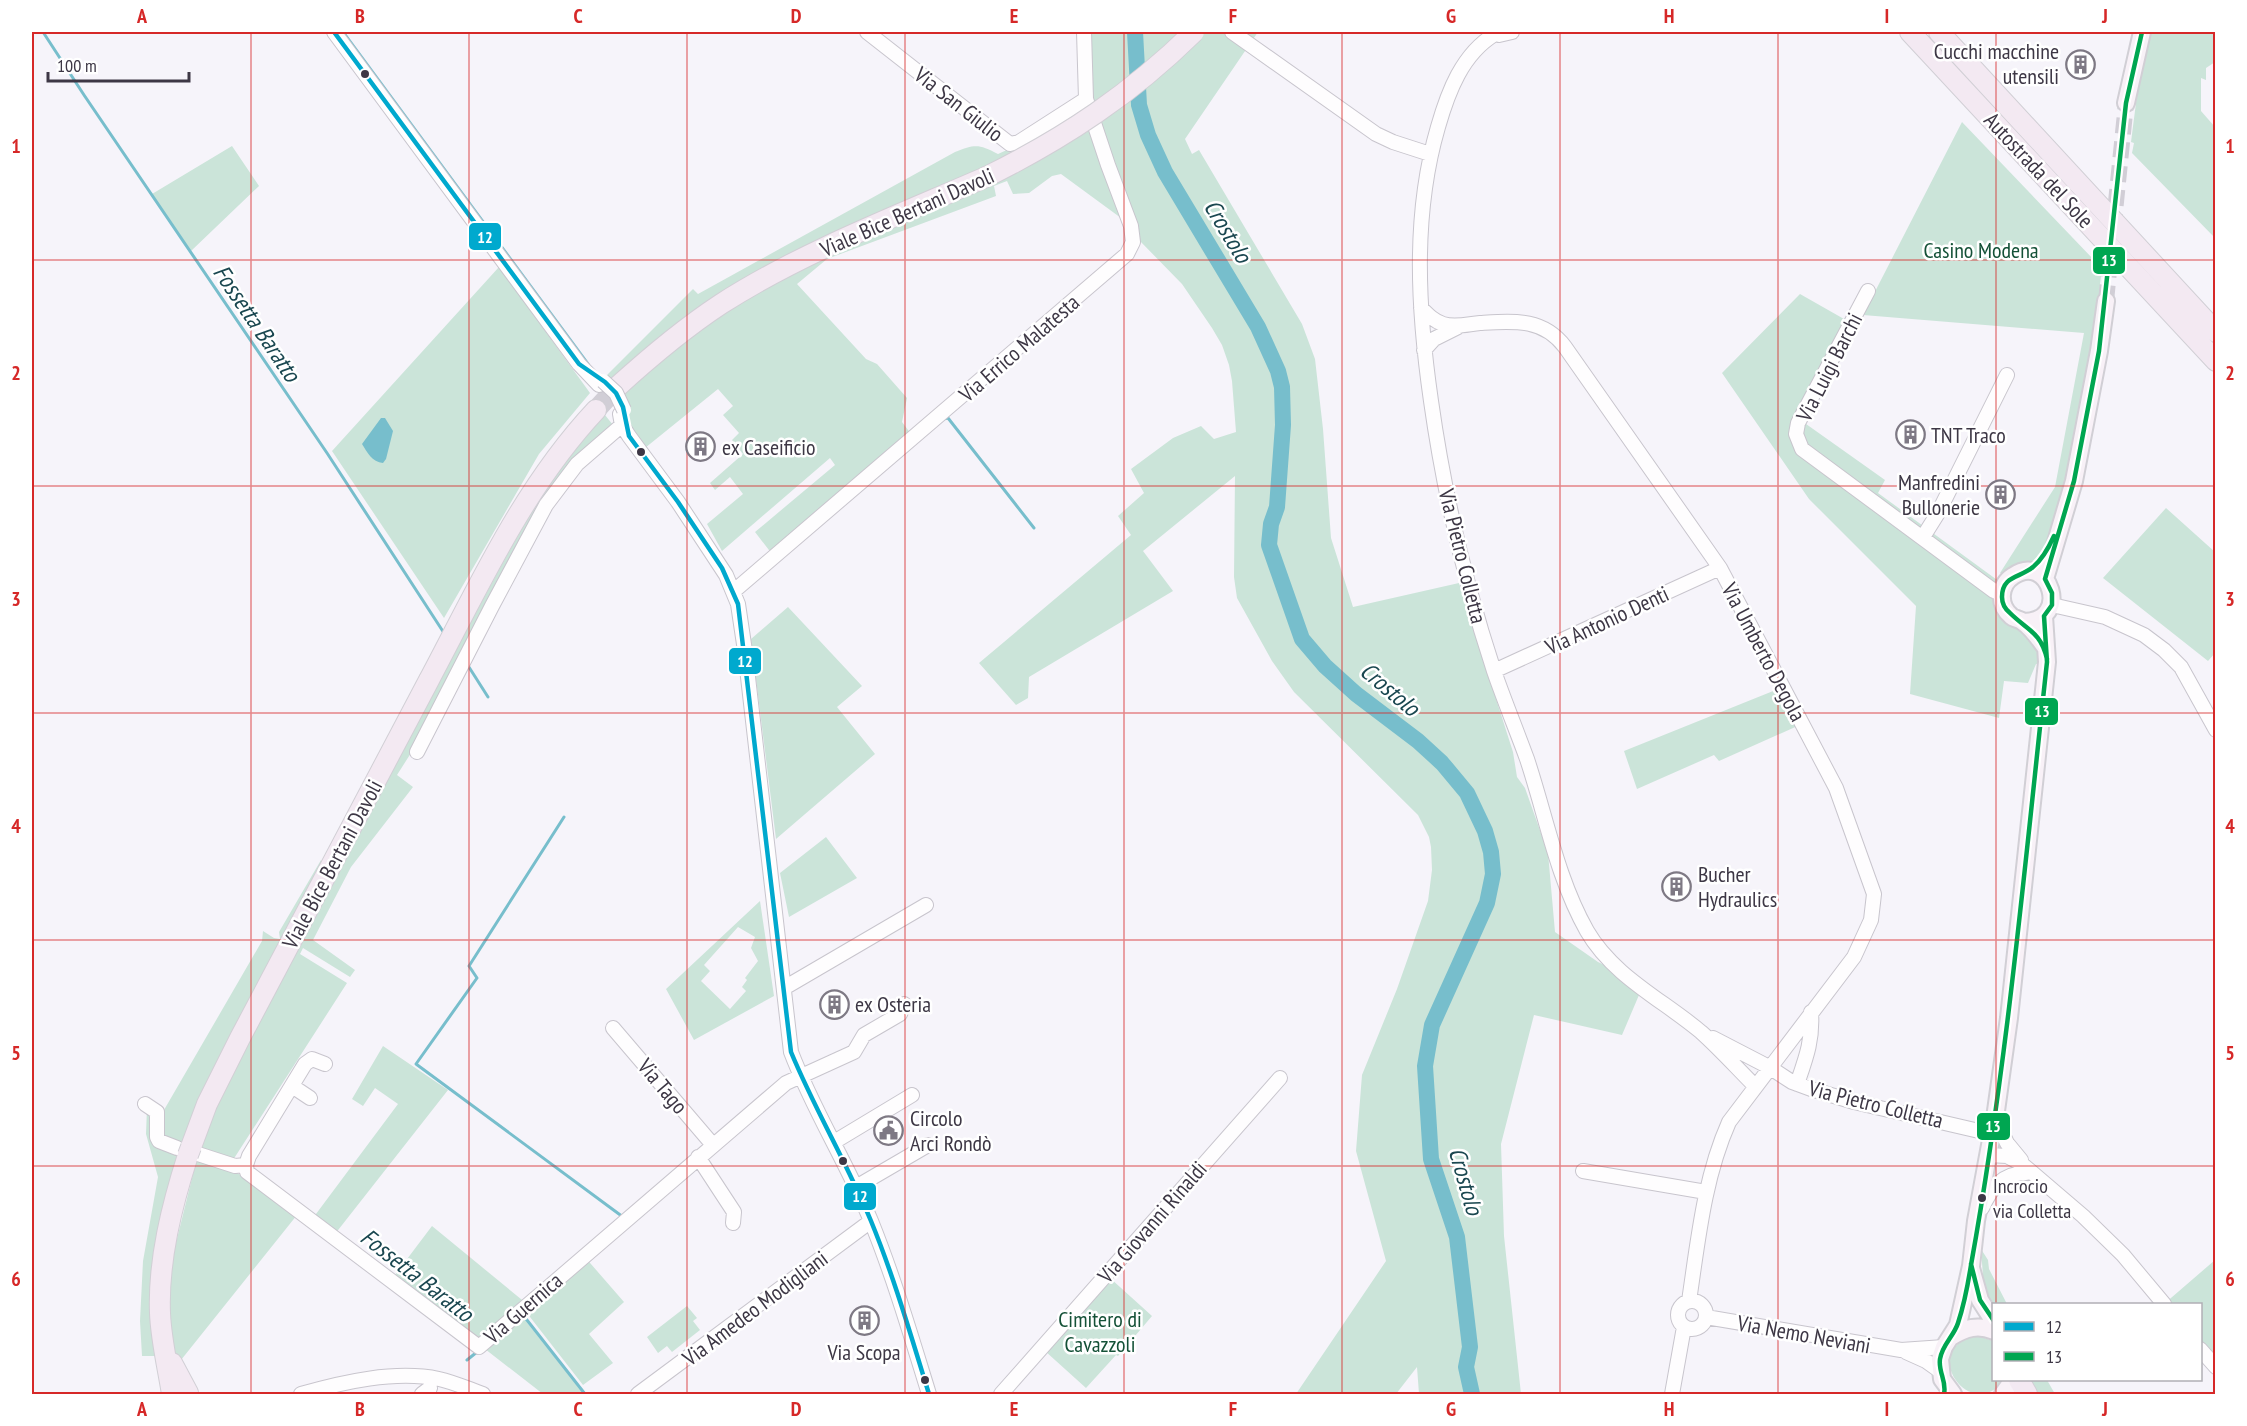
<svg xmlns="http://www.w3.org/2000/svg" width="2247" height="1426" viewBox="0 0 2247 1426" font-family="'PT Sans Narrow',sans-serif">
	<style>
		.green { fill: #cbe4d9; fill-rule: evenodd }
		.water { fill: #77becc }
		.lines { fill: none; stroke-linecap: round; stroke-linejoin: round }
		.stream { stroke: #77becc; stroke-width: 3 }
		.river { stroke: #77becc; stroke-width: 16 }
		.major-tunnel { stroke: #d1ced6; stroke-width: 16; stroke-dasharray: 16 8; stroke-linecap: butt }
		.highway-tunnel { stroke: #d1ced6; stroke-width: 20; stroke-dasharray: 20 10; stroke-linecap: butt }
		.minor-casing { stroke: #c8c5cd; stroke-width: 16 }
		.major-casing { stroke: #d1cfd5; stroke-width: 20 }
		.highway-casing { stroke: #d1cfd5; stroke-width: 22 }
		.minor { stroke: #fefdfe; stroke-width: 14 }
		.major { stroke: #f8f1f7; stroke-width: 16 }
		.highway { stroke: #f3e9f2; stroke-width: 20 }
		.minor-bridge-casing { stroke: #c8c5cd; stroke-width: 16; stroke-linecap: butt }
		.highway-bridge-casing { stroke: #d1cfd5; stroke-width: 22; stroke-linecap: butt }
		.minor-bridge { stroke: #fefdfe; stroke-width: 14 }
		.highway-bridge { stroke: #f3e9f2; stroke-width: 20 }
		.bus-1-casing { stroke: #fff; stroke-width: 9 }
		.bus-2-casing { stroke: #fff; stroke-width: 9 }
		.bus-1 { stroke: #00a9ce; stroke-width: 4.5 }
		.bus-2 { stroke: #00a651; stroke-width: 4.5 }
		.grid { fill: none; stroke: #d62828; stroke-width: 1.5; stroke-opacity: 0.55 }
		.bus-dot { fill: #3d3745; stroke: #fff; stroke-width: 2 }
		.labels { text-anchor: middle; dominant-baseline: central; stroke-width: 5; stroke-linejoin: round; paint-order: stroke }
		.bus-label { font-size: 20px; fill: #3d3745; stroke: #fff; text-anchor: start }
		.poi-label { font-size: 22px; fill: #3d3745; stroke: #fff; text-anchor: start }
		.street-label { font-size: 22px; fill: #3d3745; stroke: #fff }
		.park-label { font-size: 22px; fill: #145137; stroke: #fff }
		.water-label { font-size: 24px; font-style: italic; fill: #1a4750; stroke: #fff }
		.line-badge { stroke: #fff; stroke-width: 2 }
		.badge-label { font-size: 16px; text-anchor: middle; font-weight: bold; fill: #fff }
		.neatline { fill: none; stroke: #d62828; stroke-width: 2 }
		.grid-label { font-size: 20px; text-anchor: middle; font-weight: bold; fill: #d62828 }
	</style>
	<rect width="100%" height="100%" fill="#f6f4fa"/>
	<path class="green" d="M1085,32H1258L1185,139L1192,154L1199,150L1302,324L1315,359L1323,429L1331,538L1353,607L1459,583L1513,752L1517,777L1525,788L1548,853L1555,932L1598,962L1629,977L1642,988L1622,1035L1534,1015L1501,1144L1504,1236L1521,1394H1419L1417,1367L1396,1394H1296L1386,1261L1356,1151L1362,1075L1397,989L1428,901L1432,870L1431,847L1429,837L1418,815L1294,692L1272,661L1237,598L1234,577L1235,476L1143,551L1173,591L1029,677L1028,698L1016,705L979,663L1131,535L1118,516L1144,493L1131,469L1173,438L1201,426L1214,439L1236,432L1232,381L1229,365L1222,345L1212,328L1182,284L1140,241L1088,102Z
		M2148,32H2215V62L2206,68V80L2201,78V111L2215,127V238L2132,153L2134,143L2131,142L2142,56Z
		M1081,108V111L1059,127L981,170L827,239L611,381L605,377L693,289L698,294L955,152C975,144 979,144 998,154L1018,145Z
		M1962,122L2094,260L2103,261L2100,284L2106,301L2074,481L2046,553L2019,572L2000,573L2055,487L2084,333L1863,315Z
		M1092,129L1121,218L1061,174L1052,176L1029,193L1013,194L1007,181L994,186L996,196L827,259L797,284L866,359L877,364L907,398L902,422L914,438L772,554L755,532L835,465L830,458L722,551L707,524L743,494L730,477L715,490L710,483L743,454L732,440L739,433L723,415L733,406L718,389L645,448L631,428L624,395L665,357L701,329L739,304L810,263L986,186L1034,163Z
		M232,146L259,186L191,251L152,194Z
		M499,267L590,393L539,454L444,618L332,451Z
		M1800,294L1844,319L1799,419L1885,480L1878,493L2004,585L2002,594L2047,662L2036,664L2028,683L2004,681L1999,718L1910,694L1916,606L1809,499L1722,373Z
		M605,415L613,425L577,460L418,742L397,775L413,787L351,867L313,940L355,970L350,977L303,948L300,954L347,983L233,1160L200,1150L213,1114L251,1035L465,628L471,622C510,549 547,476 605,415Z
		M2166,508L2215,552V653L2208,661L2103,578Z
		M788,607L862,686L837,707L875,754L776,839L751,639Z
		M1783,687L1802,724L1719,761L1714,755L1637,789L1624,751Z
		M826,837L857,878L789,917L780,873Z
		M321,860L322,869C299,913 275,957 252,1002C231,1041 210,1079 192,1120C162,1191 147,1280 157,1356H142L140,1321L143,1261L158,1177L146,1134L147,1108C161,1117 152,1123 153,1137L160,1145L176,1150L177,1143L163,1137L161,1133L164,1110L262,941L263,931L274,938L280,939L279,932Z
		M760,901L774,996L694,1040L666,989ZM738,927L755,937L751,948L758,961L745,978L747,980L742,987L746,991L730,1009L701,981L710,971L704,965Z
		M383,1046L448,1090L335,1234L313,1218L398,1104L375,1088L363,1106L352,1099Z
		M197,1158L230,1169L251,1181L297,1215L181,1360L172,1357L169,1318L172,1259Z
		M432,1226L527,1304L584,1256L624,1302L589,1334L613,1363L583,1385L523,1308L478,1340L395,1275Z
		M1981,1249L1988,1260L1989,1269L2007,1304H1994L1993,1312L1984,1290Z
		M2215,1260V1367L2201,1349L2200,1304H2164Z
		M1110,1278L1152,1316L1118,1356L1116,1355L1086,1388L1045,1351Z
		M687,1306L697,1318L693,1321L700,1330L672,1352L667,1346L658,1353L647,1337Z
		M521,1315L584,1394H543L485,1349Z
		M1979,1336L1993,1341L1994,1380H2004C1970,1426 1915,1345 1979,1336Z
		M2027,1380H2047L2055,1394H2035Z"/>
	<path class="water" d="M381,418H385L393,431L386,459L383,463C372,462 367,452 362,444Z"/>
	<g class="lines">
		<path class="stream" d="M43,32L84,95L327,453L444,633
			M343,32L588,364
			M943,419L948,418L1034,528
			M467,664L488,697
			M564,817L469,966L477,978L416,1064L623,1217
			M523,1315L585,1394
			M467,1360L477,1352"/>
		<path class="river" d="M1135,32L1139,105L1148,135L1165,172L1258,327L1278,371L1282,387L1283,425L1277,507L1271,524L1269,545L1302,639L1325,666L1356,694L1418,741L1442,763L1467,793L1485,831L1491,852L1493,874L1487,903L1432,1025L1425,1066L1431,1159L1457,1237L1470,1347L1466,1367L1472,1394"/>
		<path class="major-tunnel" d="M2106,301L2126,103"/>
		<path class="highway-tunnel" d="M596,410L617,387"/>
		<defs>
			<path id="minor" d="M334,32L579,364L599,385
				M867,32L1010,144L1019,142L1086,99
				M1232,32L1376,134L1393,142L1430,154
				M1491,32L1499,35L1512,32
				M1495,34C1462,54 1448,92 1438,127C1412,216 1418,311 1431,401C1444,493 1465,583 1494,671C1504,700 1516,729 1527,759C1546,816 1557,878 1587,931C1613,976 1663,1000 1701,1032C1720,1049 1737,1068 1755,1086
				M1868,291L1798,423L1796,434L1802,449L1994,591L2002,594
				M1421,308C1428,315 1434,321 1443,324C1455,328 1468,324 1480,323C1514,321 1543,318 1565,347L1720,568L1836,788L1874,894L1871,920L1854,957L1729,1122C1704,1178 1698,1241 1689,1301
				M1424,350L1434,339L1458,327
				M620,414L622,425L629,436L678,502L726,575L738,604L745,651L791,1052C813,1110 847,1163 871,1221C894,1278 911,1336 929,1394
				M1923,537L1938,513L2007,375
				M734,591L1127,254L1133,242L1131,226L1108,165L1086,99L1084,32
				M2052,605L2105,617L2144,635L2164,650L2181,667L2216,730
				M1494,671L1720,568
				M417,752L492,606L546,505L577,464L622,425
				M784,988L926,905
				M613,1028L713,1145
				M1713,1038L1769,1067L1792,1082L1811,1089L1854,1102L1992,1134
				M325,1064L312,1059L305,1064L249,1156L246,1165L247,1172L479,1347L786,1083L854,1052L864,1035L900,1014L904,1004
				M1797,1084C1806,1058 1813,1040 1811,1012
				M292,1086L310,1098
				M145,1104L157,1112V1137L159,1141L177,1148
				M1995,1118L2007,1143L2021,1160
				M834,1142L912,1095
				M198,1154L235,1166L246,1165
				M1988,1155L2007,1156L2022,1164L2083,1216L2123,1255L2164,1304
				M698,1157L734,1212L733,1223
				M1583,1171L1706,1192
				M856,1187L928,1145
				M1982,1208C1991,1188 2003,1173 2026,1173
				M1678 1315a14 14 0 1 1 28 0a14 14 0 1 1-28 0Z
				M1706,1317L1901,1350L1944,1347
				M2200,1349L2216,1367
				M1906,1352L1926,1361L1940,1371
				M301,1394C343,1382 395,1370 439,1379C453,1382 469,1389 483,1394
				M422,1394L430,1388
				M638,1394L871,1221
				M1001,1394L1280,1078
				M1672,1394L1684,1327"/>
			<path id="major" d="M2126,103L2142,32
				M2045,579L2074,481L2099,351L2106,301
				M2023,622C2073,622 2049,551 2013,576C1999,585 1998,605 2011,616C2014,619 2020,619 2023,622C2032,628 2039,639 2045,647
				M1971,1268L1980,1300L1994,1322
				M1951,1337C1965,1328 1978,1324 1994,1331
				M1953,1394L1942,1379L1940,1359L1944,1347L1958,1325L1971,1266L1976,1221L1995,1118L2009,1018L2047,662L2044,616
				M2003,1394L2013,1380"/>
			<path id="highway" d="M1910,32L2216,361
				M1939,32L2216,332
				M617,387C650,357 683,329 721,304C800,253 899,215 986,177
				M191,1147L207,1104L240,1038C303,918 366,799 429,680C479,586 523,488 596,410
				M172,1363L188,1393
				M2019,1380L2027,1394
				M172,1394C168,1368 161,1340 160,1313C158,1260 172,1205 188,1155"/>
		</defs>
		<use href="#minor" class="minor-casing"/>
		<use href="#major" class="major-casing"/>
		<use href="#highway" class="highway-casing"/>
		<use href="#minor" class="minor"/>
		<use href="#major" class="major"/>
		<use href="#highway" class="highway"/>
		<defs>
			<path id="minor-bridge" d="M603,381L616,393L624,410"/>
			<path id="highway-bridge" d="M986,177C1065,138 1131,94 1194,32
				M188,1155L191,1147"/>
		</defs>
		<use href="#minor-bridge" class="minor-bridge-casing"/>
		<use href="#highway-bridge" class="highway-bridge-casing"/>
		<use href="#minor-bridge" class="minor-bridge"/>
		<use href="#highway-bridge" class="highway-bridge"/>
		<defs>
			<path id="bus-1" d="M334,32L579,364L605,382L616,393L623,407L629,436L678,502L722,568L738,604L791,1052C815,1110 847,1163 871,1221C894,1277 911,1336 929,1394"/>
			<path id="bus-2" d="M2047,659C2041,632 2027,630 2010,613C2005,609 2002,604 2002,597C2002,575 2021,578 2033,567C2043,559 2049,547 2054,536
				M1971,1264L1980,1300L1994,1321
				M1944,1394C1947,1381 1938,1372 1940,1359C1942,1345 1954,1336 1958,1323C1964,1305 1968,1284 1971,1265C2007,1066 2025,863 2047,662L2044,616L2052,605V593L2045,579L2074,481L2099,351L2126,103L2142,32"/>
		</defs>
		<use href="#bus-1" class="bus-1-casing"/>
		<use href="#bus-2" class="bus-2-casing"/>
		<use href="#bus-1" class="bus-1"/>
		<use href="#bus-2" class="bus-2"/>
	</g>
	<path class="grid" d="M251,32V1394M469,32V1394M687,32V1394M905,32V1394M1124,32V1394M1342,32V1394M1560,32V1394M1778,32V1394M1996,32V1304M32,260H2216M32,486H2216M32,713H2216M32,940H2216M32,1166H2216M1996,1380V1394"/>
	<defs>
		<symbol id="building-ring" viewBox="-11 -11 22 22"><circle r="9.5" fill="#fff" stroke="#7e7984" stroke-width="1.5"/><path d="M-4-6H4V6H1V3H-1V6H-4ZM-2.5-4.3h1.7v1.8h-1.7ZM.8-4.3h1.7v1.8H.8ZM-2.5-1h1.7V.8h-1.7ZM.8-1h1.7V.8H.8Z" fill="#7e7984"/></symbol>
		<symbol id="civic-ring" viewBox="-11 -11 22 22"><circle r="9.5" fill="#fff" stroke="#7e7984" stroke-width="1.5"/><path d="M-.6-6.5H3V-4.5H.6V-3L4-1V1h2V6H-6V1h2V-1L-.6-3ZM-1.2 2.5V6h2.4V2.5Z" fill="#7e7984"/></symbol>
	</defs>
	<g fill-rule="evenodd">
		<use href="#building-ring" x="2064" y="48" width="33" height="33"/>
		<use href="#building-ring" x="1894" y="418" width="33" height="33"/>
		<use href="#building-ring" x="684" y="430" width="33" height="33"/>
		<use href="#building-ring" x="1984" y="478" width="33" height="33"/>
		<use href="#building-ring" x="1660" y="870" width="33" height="33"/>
		<use href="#building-ring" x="818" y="988" width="33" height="33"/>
		<use href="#civic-ring" x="872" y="1114" width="33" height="33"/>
		<use href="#building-ring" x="848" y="1304" width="33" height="33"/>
	</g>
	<g class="bus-dot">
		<circle cx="365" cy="74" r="5"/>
		<circle cx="641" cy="452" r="5"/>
		<circle cx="843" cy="1161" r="5"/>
		<circle cx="1982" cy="1198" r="5"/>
		<circle cx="925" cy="1380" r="5"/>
	</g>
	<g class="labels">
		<g class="bus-label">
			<text x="1993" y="1186">Incrocio<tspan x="1993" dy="25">via Colletta</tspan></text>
		</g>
		<g class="poi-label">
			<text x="2059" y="51" text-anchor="end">Cucchi macchine<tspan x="2059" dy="25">utensili</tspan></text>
			<text x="1931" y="435">TNT Traco</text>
			<text x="722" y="447">ex Caseificio</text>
			<text x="1980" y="482" text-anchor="end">Manfredini<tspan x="1980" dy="25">Bullonerie</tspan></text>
			<text x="1698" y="874">Bucher<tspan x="1698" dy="25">Hydraulics</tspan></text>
			<text x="855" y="1004">ex Osteria</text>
			<text x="910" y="1118">Circolo<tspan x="910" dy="25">Arci Rondò</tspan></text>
			<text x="864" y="1352" text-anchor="middle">Via Scopa</text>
		</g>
		<g class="street-label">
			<text transform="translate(959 104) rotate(38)">Via San Giulio</text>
			<text transform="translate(2039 170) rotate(47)">Autostrada del Sole</text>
			<text transform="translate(907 212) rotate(-24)">Viale Bice Bertani Davoli</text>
			<text transform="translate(1019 348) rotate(-41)">Via Errico Malatesta</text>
			<text transform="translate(1829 367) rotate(-63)">Via Luigi Barchi</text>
			<text transform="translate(1463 556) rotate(76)">Via Pietro Colletta</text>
			<text transform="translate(1607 620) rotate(-25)">Via Antonio Denti</text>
			<text transform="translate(1764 652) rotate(62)">Via Umberto Degola</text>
			<text transform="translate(332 864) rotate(-62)">Viale Bice Bertani Davoli</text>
			<text transform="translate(663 1086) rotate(50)">Via Tago</text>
			<text transform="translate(1876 1104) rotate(14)">Via Pietro Colletta</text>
			<text transform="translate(1152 1222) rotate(-49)">Via Giovanni Rinaldi</text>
			<text transform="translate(523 1308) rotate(-41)">Via Guernica</text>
			<text transform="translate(755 1308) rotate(-37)">Via Amedeo Modigliani</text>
			<text transform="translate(1804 1334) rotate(10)">Via Nemo Neviani</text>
		</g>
		<g class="park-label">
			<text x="1981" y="250">Casino Modena</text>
			<text x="1100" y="1319">Cimitero di<tspan x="1100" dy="25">Cavazzoli</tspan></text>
		</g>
		<g class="water-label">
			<text transform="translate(1228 231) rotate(59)">Crostolo</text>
			<text transform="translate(257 323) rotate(56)">Fossetta Baratto</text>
			<text transform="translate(1390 689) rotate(40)">Crostolo</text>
			<text transform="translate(1466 1181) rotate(74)">Crostolo</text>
			<text transform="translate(417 1275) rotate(38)">Fossetta Baratto</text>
		</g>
	</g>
	<g class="line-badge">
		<rect x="468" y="222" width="34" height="29" rx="6" fill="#00a9ce"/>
		<rect x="2092" y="246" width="34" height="29" rx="6" fill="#00a651"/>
		<rect x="728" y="647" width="34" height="28" rx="6" fill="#00a9ce"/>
		<rect x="2024" y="697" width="35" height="29" rx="6" fill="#00a651"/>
		<rect x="1976" y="1112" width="35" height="29" rx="6" fill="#00a651"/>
		<rect x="843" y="1182" width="34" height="29" rx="6" fill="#00a9ce"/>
	</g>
	<g class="badge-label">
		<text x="485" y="243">12</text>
		<text x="2109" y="266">13</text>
		<text x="745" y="667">12</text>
		<text x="2042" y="717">13</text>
		<text x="1993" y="1132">13</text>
		<text x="860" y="1202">12</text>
	</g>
	<rect width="2247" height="1426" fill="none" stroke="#ffffff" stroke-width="66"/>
	<rect x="1992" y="1303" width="210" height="78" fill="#ffffff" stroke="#b1afb5" stroke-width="1.5"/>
	<rect x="2004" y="1322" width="30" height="9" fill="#00a9ce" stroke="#b1afb5" stroke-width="1.5"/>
	<text x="2046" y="1333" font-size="18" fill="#3d3745">12</text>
	<rect x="2004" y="1352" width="30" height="9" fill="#00a651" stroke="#b1afb5" stroke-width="1.5"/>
	<text x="2046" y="1363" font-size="18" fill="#3d3745">13</text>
	<path d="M48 72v9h141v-9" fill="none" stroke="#3d3745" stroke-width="3"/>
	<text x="57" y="72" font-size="18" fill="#3d3745" stroke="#ffffff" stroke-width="4.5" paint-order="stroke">100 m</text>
	<rect x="33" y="33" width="2181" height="1360" class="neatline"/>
	<g class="grid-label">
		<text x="142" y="23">A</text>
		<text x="360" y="23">B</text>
		<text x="578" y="23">C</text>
		<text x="796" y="23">D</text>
		<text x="1014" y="23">E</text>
		<text x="1233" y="23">F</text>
		<text x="1451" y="23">G</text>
		<text x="1669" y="23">H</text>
		<text x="1887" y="23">I</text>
		<text x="2105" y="23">J</text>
		<text x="16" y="153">1</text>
		<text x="2230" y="153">1</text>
		<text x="16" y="380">2</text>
		<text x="2230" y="380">2</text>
		<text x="16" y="606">3</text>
		<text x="2230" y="606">3</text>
		<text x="16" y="833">4</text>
		<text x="2230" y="833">4</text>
		<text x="16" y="1060">5</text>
		<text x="2230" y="1060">5</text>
		<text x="16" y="1286">6</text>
		<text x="2230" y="1286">6</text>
		<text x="142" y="1416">A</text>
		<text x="360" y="1416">B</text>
		<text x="578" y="1416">C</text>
		<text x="796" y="1416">D</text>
		<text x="1014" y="1416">E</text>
		<text x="1233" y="1416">F</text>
		<text x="1451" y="1416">G</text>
		<text x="1669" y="1416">H</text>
		<text x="1887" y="1416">I</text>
		<text x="2105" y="1416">J</text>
	</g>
</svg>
